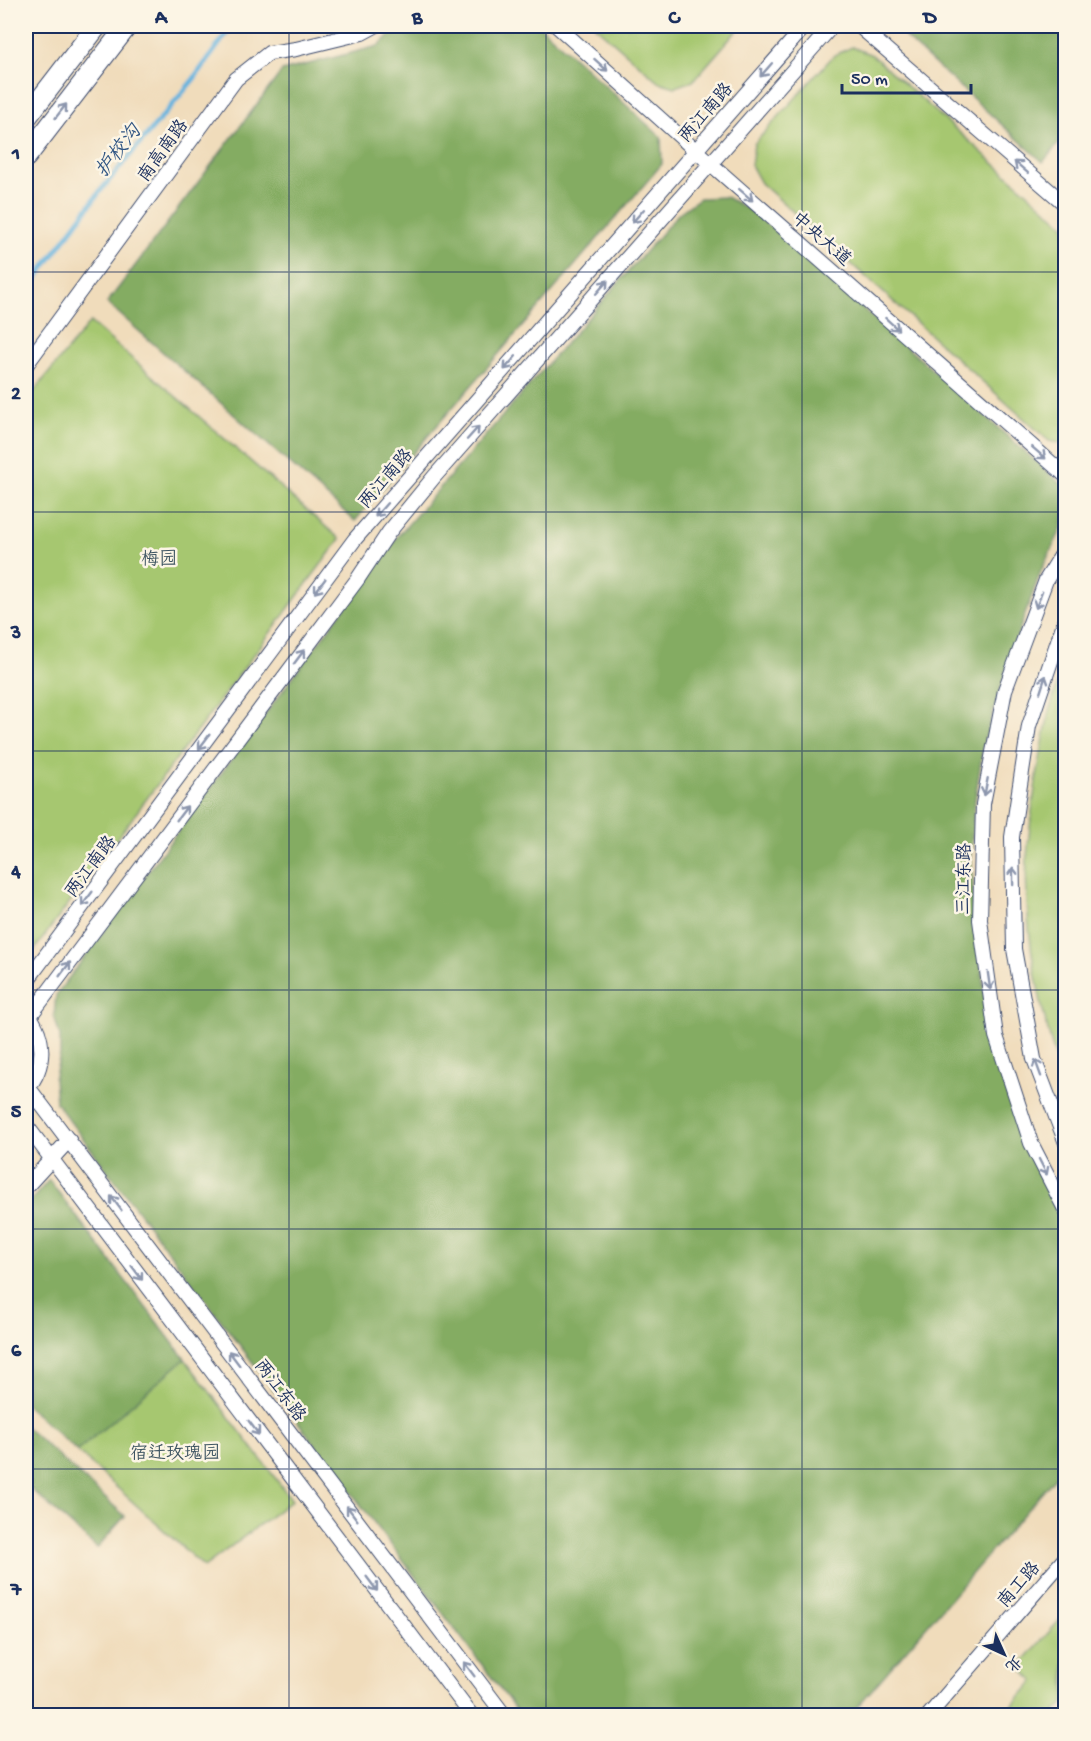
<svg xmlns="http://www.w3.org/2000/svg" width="1091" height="1741" font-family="'Gochi Hand','LXGW WenKai TC',sans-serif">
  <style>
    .green { fill: #a6c76f; stroke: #607b66; stroke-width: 1.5 }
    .forest { fill: #84ac62; stroke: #506e60; stroke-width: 1.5 }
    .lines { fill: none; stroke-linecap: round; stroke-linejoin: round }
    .stream { stroke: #64b2de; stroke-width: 5 }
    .street-casing { stroke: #3b496c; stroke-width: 16 }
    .secondary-casing { stroke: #3b496c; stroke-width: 22 }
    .street { stroke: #fff; stroke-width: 14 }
    .secondary { stroke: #fff; stroke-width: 20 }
    .oneway { stroke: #8d97ae }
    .grid { fill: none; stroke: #1b2f5e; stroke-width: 1.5; stroke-opacity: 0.55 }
    .labels { text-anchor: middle; stroke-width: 5; stroke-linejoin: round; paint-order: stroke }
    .street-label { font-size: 18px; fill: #1b2f5e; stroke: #fcf5e5 }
    .park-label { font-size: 18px; fill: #3e5562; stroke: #fcf5e5 }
    .water-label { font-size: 20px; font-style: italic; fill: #315684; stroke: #fcf5e5 }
    .neatline { fill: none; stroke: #1b2f5e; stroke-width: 2 }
    .grid-label { font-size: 20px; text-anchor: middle; font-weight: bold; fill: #1b2f5e }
  </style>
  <rect width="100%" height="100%" fill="#fcf5e5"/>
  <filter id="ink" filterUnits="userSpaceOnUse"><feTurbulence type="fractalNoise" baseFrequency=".0167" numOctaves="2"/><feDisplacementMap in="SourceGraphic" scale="12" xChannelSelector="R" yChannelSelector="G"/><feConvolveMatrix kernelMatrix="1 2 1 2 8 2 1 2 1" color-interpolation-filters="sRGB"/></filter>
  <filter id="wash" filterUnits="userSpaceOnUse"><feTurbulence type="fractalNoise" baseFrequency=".008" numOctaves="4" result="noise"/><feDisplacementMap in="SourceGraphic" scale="24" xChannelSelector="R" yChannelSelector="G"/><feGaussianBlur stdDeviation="1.35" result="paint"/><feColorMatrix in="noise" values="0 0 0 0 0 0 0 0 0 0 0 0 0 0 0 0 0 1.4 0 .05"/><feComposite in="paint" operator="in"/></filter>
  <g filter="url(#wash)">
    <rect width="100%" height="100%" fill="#f0dcbb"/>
    <!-- green -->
    <g class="green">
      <path d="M595,26h146l-48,55 -18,6 -16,-5z"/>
      <path d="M852,47l20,8 193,171v218l-16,-3 -288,-258 -10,-18 3,-21 80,-89z"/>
      <path d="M90,322l250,217 -314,422v-560z"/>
      <path d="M1065,660v426c-25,-71 -42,-154 -38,-229 2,-27 6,-55 10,-82 7,-39 14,-78 28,-115z"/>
      <path d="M185,1359l107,141 -88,67 -127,-116z"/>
      <path d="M1065,1614v88l-12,13h-49l30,-34 -15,-15z"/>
    </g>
    <!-- forest -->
    <g class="forest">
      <path d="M399,26h141l121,111 1,27 -307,357 -248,-218 175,-232 96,-25z"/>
      <path d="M896,26h169v110l-22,26 -136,-123z"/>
      <path d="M726,197l29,16 310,274v27l-3,14 -21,43 -26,71 -31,100 -9,58 -4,53 4,65 11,86 18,81 28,73 33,70v238l-215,249h-330l-464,-612 -2,-24 6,-24v-19l-6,-20 2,-21 342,-459 281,-323 21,-15z"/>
      <path d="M49,1180l136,179 -108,92 -51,-46v-199z"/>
      <path d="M26,1427l99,89 -28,32 -71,-63z"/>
    </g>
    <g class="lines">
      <!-- stream -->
      <path class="stream" d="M26,292l75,-102 92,-110 39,-54"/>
    </g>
  </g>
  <g filter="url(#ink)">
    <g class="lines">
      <!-- street casing -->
      <g class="street-casing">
        <g id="street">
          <path d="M557,26l138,124 371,326"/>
          <path d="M859,26l207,179"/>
          <path d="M26,365l210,-286 33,-26 27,-4 66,-16 13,-7"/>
          <path d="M1066,548l-20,32 -41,110 -22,114 -3,116 16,116 35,107 35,68"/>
          <path d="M1066,617l-37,109 -17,111 2,112 20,110 32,84"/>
          <path d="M26,982l329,-443 450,-513"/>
          <path d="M30,1016l327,-436 32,-48 45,-55 398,-451"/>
          <path d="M28,1087l477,629"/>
          <path d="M26,1090c21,-24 20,-54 0,-79"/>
          <path d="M26,1125l446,591"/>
          <path d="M26,1187l43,-47"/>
          <path d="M928,1716l138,-159"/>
        </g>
      </g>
      <!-- secondary casing -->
      <g class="secondary-casing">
        <g id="secondary">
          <path d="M26,118l71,-92"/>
          <path d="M26,157l101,-131"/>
        </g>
      </g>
      <!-- street -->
      <use href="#street" class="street"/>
      <!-- secondary -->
      <use href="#secondary" class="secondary"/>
    </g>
    <!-- one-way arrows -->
    <defs><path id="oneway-shaft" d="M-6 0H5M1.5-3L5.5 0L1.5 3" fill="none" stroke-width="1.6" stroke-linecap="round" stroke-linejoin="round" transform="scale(1.5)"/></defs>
    <g class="oneway">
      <use href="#oneway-shaft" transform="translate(601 65) rotate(42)"/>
      <use href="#oneway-shaft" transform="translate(766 70) rotate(131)"/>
      <use href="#oneway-shaft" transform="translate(61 111) rotate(-52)"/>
      <use href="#oneway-shaft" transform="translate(1021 167) rotate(-139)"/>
      <use href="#oneway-shaft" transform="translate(746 195) rotate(41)"/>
      <use href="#oneway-shaft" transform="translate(638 216) rotate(131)"/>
      <use href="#oneway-shaft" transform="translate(602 287) rotate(-49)"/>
      <use href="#oneway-shaft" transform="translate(892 324) rotate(42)"/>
      <use href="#oneway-shaft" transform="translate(510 363) rotate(131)"/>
      <use href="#oneway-shaft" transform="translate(473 433) rotate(-48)"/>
      <use href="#oneway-shaft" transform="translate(1039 453) rotate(41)"/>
      <use href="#oneway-shaft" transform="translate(381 510) rotate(131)"/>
      <use href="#oneway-shaft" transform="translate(320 586) rotate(127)"/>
      <use href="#oneway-shaft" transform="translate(1039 600) rotate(111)"/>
      <use href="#oneway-shaft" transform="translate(299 657) rotate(-53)"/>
      <use href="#oneway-shaft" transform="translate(1043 684) rotate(-72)"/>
      <use href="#oneway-shaft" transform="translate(204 742) rotate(127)"/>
      <use href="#oneway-shaft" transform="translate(986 787) rotate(101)"/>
      <use href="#oneway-shaft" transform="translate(182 813) rotate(-53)"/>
      <use href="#oneway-shaft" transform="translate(1013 876) rotate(-91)"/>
      <use href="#oneway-shaft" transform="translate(87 899) rotate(127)"/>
      <use href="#oneway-shaft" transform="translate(65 969) rotate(-53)"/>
      <use href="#oneway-shaft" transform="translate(989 981) rotate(82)"/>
      <use href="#oneway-shaft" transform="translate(1038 1068) rotate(-110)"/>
      <use href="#oneway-shaft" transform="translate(1043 1167) rotate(63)"/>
      <use href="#oneway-shaft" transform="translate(116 1203) rotate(-127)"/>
      <use href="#oneway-shaft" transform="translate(137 1273) rotate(53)"/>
      <use href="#oneway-shaft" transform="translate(234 1358) rotate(-127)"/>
      <use href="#oneway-shaft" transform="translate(254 1428) rotate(53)"/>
      <use href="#oneway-shaft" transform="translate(352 1513) rotate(-127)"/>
      <use href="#oneway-shaft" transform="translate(372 1584) rotate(53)"/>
      <use href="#oneway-shaft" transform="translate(469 1669) rotate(-127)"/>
    </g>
  </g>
  <!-- grid -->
  <path class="grid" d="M289,26v1690M546,26v1690M802,26v1690M26,272h1040M26,512h1040M26,751h1040M26,990h1040M26,1229h1040M26,1469h1040"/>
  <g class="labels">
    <!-- street labels -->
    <g class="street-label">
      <text transform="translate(705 112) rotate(-49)" y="6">两江南路</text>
      <text transform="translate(162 150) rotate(-54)" y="6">南高南路</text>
      <text transform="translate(822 238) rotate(41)" y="6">中央大道</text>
      <text transform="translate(385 478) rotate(-49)" y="6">两江南路</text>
      <text transform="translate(90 866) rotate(-53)" y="6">两江南路</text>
      <text transform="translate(963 879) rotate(-89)" y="6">三江东路</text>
      <text transform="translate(281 1390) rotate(53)" y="6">两江东路</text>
      <text transform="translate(1018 1584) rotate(-49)" y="6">南工路</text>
    </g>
    <!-- park labels -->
    <g class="park-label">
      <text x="159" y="564">梅园</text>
      <text x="175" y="1458">宿迁玫瑰园</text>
    </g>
    <!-- water labels -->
    <g class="water-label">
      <text transform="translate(117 150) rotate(-52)" y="7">护校沟</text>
    </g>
  </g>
  <!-- margin -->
  <rect width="1091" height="1741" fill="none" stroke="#fcf5e5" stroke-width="66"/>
  <!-- north arrow -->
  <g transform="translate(1004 1654) rotate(135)" stroke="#fcf5e5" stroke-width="4.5" paint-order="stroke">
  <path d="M0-4.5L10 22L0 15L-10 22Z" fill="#1b2f5e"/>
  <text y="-9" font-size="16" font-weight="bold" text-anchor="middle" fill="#1b2f5e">北</text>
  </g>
  <!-- scale -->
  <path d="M842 84v9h129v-9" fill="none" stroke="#1b2f5e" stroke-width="3"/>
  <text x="851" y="84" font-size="18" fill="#1b2f5e" stroke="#fcf5e5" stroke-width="4.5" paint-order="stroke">50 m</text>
  <rect x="33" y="33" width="1025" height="1675" class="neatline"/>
  <g class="grid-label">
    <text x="161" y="23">A</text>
    <text x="417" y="23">B</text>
    <text x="674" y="23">C</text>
    <text x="930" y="23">D</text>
    <text x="16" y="159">1</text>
    <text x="16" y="399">2</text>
    <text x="16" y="638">3</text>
    <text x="16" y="877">4</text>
    <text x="16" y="1117">5</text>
    <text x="16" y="1356">6</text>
    <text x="16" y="1595">7</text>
  </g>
</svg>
